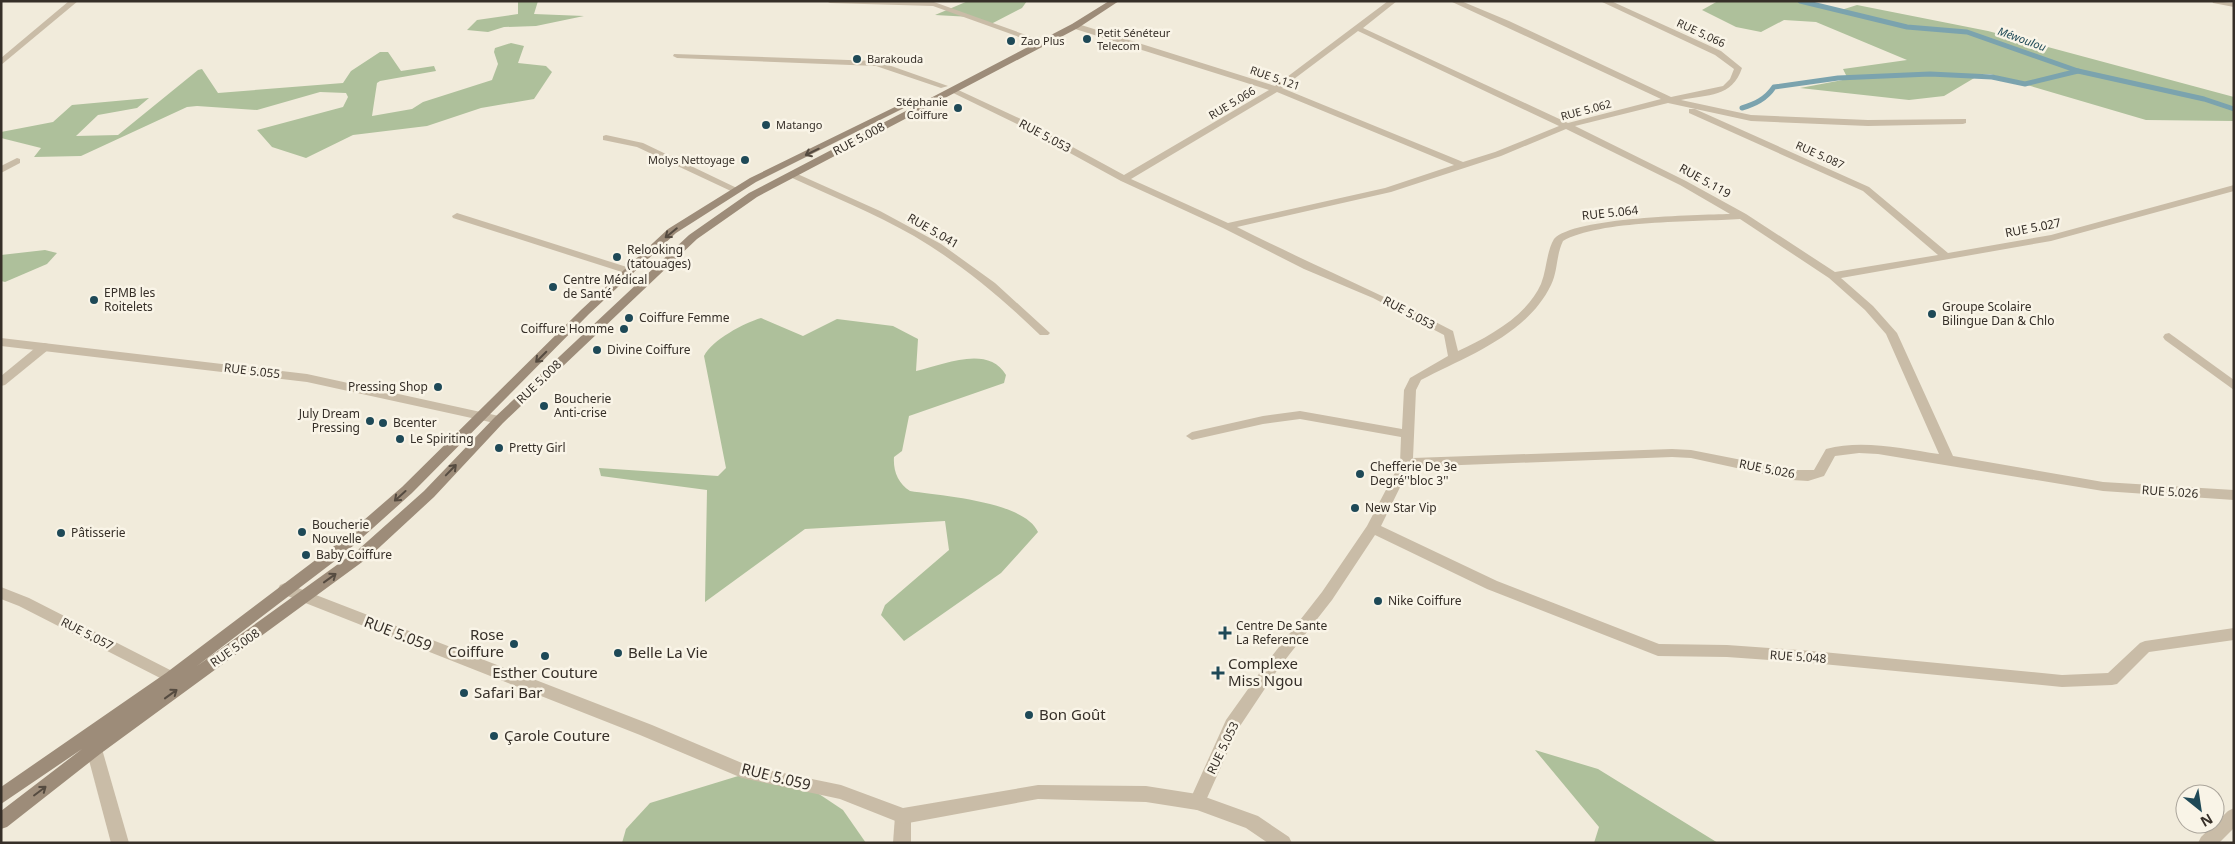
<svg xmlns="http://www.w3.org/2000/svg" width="2235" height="844" font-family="'Noto Sans',sans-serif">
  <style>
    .green { fill: #aec09b }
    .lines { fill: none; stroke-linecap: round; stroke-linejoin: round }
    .stream { stroke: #7ba3ae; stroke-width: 5 }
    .minor { fill: #c9bca7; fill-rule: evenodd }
    .tertiary { fill: #c9bca7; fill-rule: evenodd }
    .secondary { fill: #9d8c79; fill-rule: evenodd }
    .oneway { stroke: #554b40 }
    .poi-dot { fill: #1e4957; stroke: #f9f4e7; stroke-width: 2 }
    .labels { text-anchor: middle; stroke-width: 5; stroke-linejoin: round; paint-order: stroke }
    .far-poi-label { font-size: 11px; fill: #362f28; stroke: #f9f4e7; text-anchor: start }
    .far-street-label { font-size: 11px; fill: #362f28; stroke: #f9f4e7 }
    .far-water-label { font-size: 11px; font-style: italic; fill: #1e4957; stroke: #f9f4e7 }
    .street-label { font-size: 12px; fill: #362f28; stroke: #f9f4e7 }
    .poi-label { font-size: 12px; fill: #362f28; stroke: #f9f4e7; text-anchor: start }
    .near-street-label { font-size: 15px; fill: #362f28; stroke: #f9f4e7 }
    .near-poi-label { font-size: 15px; fill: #362f28; stroke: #f9f4e7; text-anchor: start }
  </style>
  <rect width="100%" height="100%" fill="#f1ebdb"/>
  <!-- green -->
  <g class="green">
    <path d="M518,1h20l-4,13 50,2 -48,10 -32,1 -16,5 -21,-2 10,-10 41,-6z"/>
    <path d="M968,1h59l-5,7 -31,16 -20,-7 -36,-2z"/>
    <path d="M1718,1h90l30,10 19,-6 131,26 246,66v24l-88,-1 -156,-46h-9l-37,22 -35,4 -109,-12 48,-9 -5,-10 64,-9 -91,-38 -32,-2 -23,12 -25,-5 -34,-17z"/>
    <path d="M511,43l13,3 -6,17 28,3 6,6 -18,27 -53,9 -54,18 -74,9 -47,23 -34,-11 -15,-17 86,-23 5,-10 -2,-4 -26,-1 -63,18 -60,-4 -10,1 -106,49 -47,1 7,-9 -40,-10v-6l52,-10 19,-17 77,-7 -12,10 -39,7 -22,21 42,-1 80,-65 4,-1 16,24 125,-10 8,-12 29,-19h8l13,19 33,-5 2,5 -56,10 -3,2 -5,33 40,-7 11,-7 69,-22 6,-16 -4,-12 1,-4z"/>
    <path d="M45,250l12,3 -10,11 -42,18 -4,-1v-26z"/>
    <path d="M761,318l42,18 34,-17 56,7 25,13 -2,32c27,-6 72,-27 90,4l-2,8 -95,33 -7,35 -8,6c-1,14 4,26 16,34 31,5 114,10 128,41l-37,41 -97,68 -23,-26 4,-10 64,-55 -4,-29 -140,8 -100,73 2,-112 -106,-14 -2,-8 119,8 8,-8 -22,-112c8,-16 40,-33 57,-38z"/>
    <path d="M1535,750l63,19 120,74h-124l5,-16z"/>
    <path d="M748,773l59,13 36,24 23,33h-244l4,-14 24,-26z"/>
  </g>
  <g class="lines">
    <!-- stream -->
    <g class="stream">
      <path d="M1800,1l107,26 60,5 111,39 126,28 30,10"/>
      <path d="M1742,108c13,-4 24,-9 32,-21l64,-9 92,-4 62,3 33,7 53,-13"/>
    </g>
    <!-- minor -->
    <g class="minor">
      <path d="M69,1h9l-77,64v-7z"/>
      <path d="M826,1l108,1 106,38 -7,2 -100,-36 -103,-3z"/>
      <path d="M1388,1h9l-34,27 205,95 93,-24 -211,-98h11l48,20 162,76 52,-11 7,-7 4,-10 -19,-14 -115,-54h11l110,50 21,17c-10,30 -34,26 -61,32l70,15 117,5 98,-1v4l-3,1 -95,2 -117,-5 -83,-18 -93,23 111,55 60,33 89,58 103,-17 -75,-64 -174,-78v-4h6l174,78 79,66 103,-18 183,-50v6l-183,50 -210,37 32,28 24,27 56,123 150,26 131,8v10l-131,-9 -225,-37 -19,-1 -24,3 -11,20 -16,5 -16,-1 -101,-22 -19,-1 -262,10 -29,59 116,55 162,63 68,1 85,6 250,24 46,-2 32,-30 5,-2 89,-13v12l-85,12 -32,32 -5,1 -50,2 -250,-24 -85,-6 -69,-1 -171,-67 -112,-54 -43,65 -54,69 -40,60 -35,78 -6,3 -6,-3 -2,-5 37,-82 42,-59 54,-69 45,-66 33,-63 1,-26 -101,-18 -37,5 -71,16 -6,-4 6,-4 71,-16 37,-5 102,18 2,-39 6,-12 38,-22 -4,-21 -71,-37 -69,-29 -81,-41 -102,-47 -104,-57 -70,-34 7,-2 69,32 101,55 145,-85 -197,-62v-4h6l197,62zM1358,31l201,95 -64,26 -32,10 -181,-74zM1277,92l177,73 -69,23 -157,35 -97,-44zM1566,129l114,56 50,29c-33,1 -156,3 -176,25 -8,14 -7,30 -13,45 -14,32 -53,53 -83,67l-5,-20c-71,-37 -145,-68 -216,-104l154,-35 110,-36zM1740,219l89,59 36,32 21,24 53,120c-36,-5 -76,-15 -113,-5l-12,21h-22l-101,-20 -19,-1 -259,9 3,-68 5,-10c46,-24 106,-45 130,-95 7,-14 5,-30 12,-44 36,-21 133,-19 177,-22z"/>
      <path d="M2212,1l22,2v4l-21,-4z"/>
      <path d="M674,54l203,7 71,25 -7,2 -65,-22 -199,-8 -4,-2z"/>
      <path d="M606,135l37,8 98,47 -2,2h-6l-96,-45 -34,-7v-4z"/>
      <path d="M17,158l3,1v4l-19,10v-7z"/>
      <path d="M793,172l87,39 61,33 54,39 55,50 -2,2h-8c-38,-37 -80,-72 -126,-99 -40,-23 -83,-40 -124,-59l-2,-2z"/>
      <path d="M457,213l176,56 1,2 -1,2h-8l-172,-55 -1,-2z"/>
      <path d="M2169,333l65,47v10l-69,-50 -2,-3 2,-3z"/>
      <path d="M44,343l4,1 2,3 -2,3 -43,35 -4,1v-10l39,-32z"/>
      <path d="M1,587l28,11 147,75 3,4 -3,4 -5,2 -5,-2 -147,-75 -18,-7z"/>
      <path d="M94,742l6,2 2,5 27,94h-18l-25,-94 2,-5z"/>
      <path d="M903,808l6,3 2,5v27h-18l2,-27 2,-5z"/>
      <path d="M2234,808v20l-15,15h-21l3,-6 27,-26z"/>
    </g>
    <!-- tertiary -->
    <g class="tertiary">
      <path d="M1,338l306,36 192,42 6,4 -6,4 -192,-42 -306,-36z"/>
      <path d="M285,583l367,142 97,41 92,19 62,23 135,-23 108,1 51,8 61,22 31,21 3,6h-24l-22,-15 -49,-18 -51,-8 -108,-3 -135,25 -63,-25 -98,-21 -102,-43 -360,-142 -2,-4 2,-4z"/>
    </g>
    <!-- secondary -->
    <path class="secondary" d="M1109,1h10l-41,27 -321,169 -60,42 -194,184 -69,74 -65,60 -269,197 -93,73 -6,2v-18l81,-62 -81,55v-17l165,-114 168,-127 68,-59 179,-177 87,-81 82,-51 149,-73 7,2 -150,75 -80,51 -87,81 -177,179 -68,61 -147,112 162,-117 65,-58 71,-74 194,-182 60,-42 323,-169z"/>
  </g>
  <!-- one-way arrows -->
  <defs><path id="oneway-shaft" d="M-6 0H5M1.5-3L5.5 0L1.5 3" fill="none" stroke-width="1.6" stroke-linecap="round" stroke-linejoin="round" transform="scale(1.25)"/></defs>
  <g class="oneway">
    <use href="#oneway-shaft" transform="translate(812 152) rotate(154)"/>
    <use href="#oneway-shaft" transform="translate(671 233) rotate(141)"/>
    <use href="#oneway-shaft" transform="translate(541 357) rotate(135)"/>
    <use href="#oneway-shaft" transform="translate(451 470) rotate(-46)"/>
    <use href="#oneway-shaft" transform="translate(400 496) rotate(138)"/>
    <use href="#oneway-shaft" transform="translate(330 578) rotate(-36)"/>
    <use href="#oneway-shaft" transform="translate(171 694) rotate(-36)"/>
    <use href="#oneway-shaft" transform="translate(40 791) rotate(-37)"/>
  </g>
  <!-- markers -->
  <g class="poi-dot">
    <circle cx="1087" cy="39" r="5"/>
    <circle cx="1011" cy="41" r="5"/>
    <circle cx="857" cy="59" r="5"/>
    <circle cx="958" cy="108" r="5"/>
    <circle cx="766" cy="125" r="5"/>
    <circle cx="745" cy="160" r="5"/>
    <circle cx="617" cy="257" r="5"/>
    <circle cx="553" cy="287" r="5"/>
    <circle cx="94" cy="300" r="5"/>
    <circle cx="1932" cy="314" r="5"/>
    <circle cx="629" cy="318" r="5"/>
    <circle cx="624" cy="329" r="5"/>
    <circle cx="597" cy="350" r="5"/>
    <circle cx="438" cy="387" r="5"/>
    <circle cx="544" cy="406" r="5"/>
    <circle cx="370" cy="421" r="5"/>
    <circle cx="383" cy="423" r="5"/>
    <circle cx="400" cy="439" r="5"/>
    <circle cx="499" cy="448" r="5"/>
    <circle cx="1360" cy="474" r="5"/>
    <circle cx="1355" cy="508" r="5"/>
    <circle cx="302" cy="532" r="5"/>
    <circle cx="61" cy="533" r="5"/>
    <circle cx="306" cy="555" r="5"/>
    <circle cx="1378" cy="601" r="5"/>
    <path d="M1222.5 625.5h5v5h5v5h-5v5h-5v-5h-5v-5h5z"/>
    <circle cx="514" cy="644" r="5"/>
    <circle cx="618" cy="653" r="5"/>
    <circle cx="545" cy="656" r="5"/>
    <path d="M1215.5 665.5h5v5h5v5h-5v5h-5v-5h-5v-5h5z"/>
    <circle cx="464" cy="693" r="5"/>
    <circle cx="1029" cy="715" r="5"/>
    <circle cx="494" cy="736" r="5"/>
  </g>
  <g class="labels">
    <!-- far-poi labels -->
    <g class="far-poi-label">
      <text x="1097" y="37">Petit Sénéteur<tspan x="1097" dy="13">Telecom</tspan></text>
      <text x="1021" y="45">Zao Plus</text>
      <text x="867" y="63">Barakouda</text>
      <text x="948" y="106" text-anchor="end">Stéphanie<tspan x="948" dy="13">Coiffure</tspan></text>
      <text x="776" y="129">Matango</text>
      <text x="735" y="164" text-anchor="end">Molys Nettoyage</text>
    </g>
    <!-- far-street labels -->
    <g class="far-street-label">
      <text transform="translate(1701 33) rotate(25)" y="4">RUE 5.066</text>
      <text transform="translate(1275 78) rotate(19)" y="4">RUE 5.121</text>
      <text transform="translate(1232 103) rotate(-31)" y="4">RUE 5.066</text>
      <text transform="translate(1586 110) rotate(-15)" y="4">RUE 5.062</text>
      <text transform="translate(1820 155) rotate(24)" y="4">RUE 5.087</text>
    </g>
    <!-- far-water labels -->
    <g class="far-water-label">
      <text transform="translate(2022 39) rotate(20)" y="4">Méwoulou</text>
    </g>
    <!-- street labels -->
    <g class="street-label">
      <text transform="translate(1045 136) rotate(28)" y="4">RUE 5.053</text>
      <text transform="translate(859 139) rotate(-28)" y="4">RUE 5.008</text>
      <text transform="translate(1705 181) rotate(29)" y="4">RUE 5.119</text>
      <text transform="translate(1610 213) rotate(-6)" y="4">RUE 5.064</text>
      <text transform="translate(2033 228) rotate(-11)" y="4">RUE 5.027</text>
      <text transform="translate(933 231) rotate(30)" y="4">RUE 5.041</text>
      <text transform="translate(1409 313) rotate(28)" y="4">RUE 5.053</text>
      <text transform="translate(252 371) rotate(7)" y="4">RUE 5.055</text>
      <text transform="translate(539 382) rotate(-44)" y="4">RUE 5.008</text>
      <text transform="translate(1767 469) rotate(11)" y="4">RUE 5.026</text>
      <text transform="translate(2170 492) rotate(4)" y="4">RUE 5.026</text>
      <text transform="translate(87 634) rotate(27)" y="4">RUE 5.057</text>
      <text transform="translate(235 648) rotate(-35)" y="4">RUE 5.008</text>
      <text transform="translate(1798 657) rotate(4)" y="4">RUE 5.048</text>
      <text transform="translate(1223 748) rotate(-64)" y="4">RUE 5.053</text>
    </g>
    <!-- poi labels -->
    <g class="poi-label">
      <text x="627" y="254">Relooking<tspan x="627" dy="14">(tatouages)</tspan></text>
      <text x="563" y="284">Centre Médical<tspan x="563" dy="14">de Santé</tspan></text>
      <text x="104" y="297">EPMB les<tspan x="104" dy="14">Roitelets</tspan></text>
      <text x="1942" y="311">Groupe Scolaire<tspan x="1942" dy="14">Bilingue Dan &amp; Chlo</tspan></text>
      <text x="639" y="322">Coiffure Femme</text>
      <text x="614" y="333" text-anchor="end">Coiffure Homme</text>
      <text x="607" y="354">Divine Coiffure</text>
      <text x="428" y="391" text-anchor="end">Pressing Shop</text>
      <text x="554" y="403">Boucherie<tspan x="554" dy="14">Anti-crise</tspan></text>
      <text x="360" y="418" text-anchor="end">July Dream<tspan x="360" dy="14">Pressing</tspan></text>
      <text x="393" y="427">Bcenter</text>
      <text x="410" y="443">Le Spiriting</text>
      <text x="509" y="452">Pretty Girl</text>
      <text x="1370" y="471">Chefferie De 3e<tspan x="1370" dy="14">Degré''bloc 3''</tspan></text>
      <text x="1365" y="512">New Star Vip</text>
      <text x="312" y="529">Boucherie<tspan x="312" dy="14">Nouvelle</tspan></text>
      <text x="71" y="537">Pâtisserie</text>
      <text x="316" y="559">Baby Coiffure</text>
      <text x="1388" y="605">Nike Coiffure</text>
      <text x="1236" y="630">Centre De Sante<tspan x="1236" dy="14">La Reference</tspan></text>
    </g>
    <!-- near-street labels -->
    <g class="near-street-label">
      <text transform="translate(398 634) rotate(21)" y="5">RUE 5.059</text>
      <text transform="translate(776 777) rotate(14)" y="5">RUE 5.059</text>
    </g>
    <!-- near-poi labels -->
    <g class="near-poi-label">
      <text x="504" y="640" text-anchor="end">Rose<tspan x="504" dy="17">Coiffure</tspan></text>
      <text x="628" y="658">Belle La Vie</text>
      <text x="1228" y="669">Complexe<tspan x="1228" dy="17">Miss Ngou</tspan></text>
      <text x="545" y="678" text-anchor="middle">Esther Couture</text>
      <text x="474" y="698">Safari Bar</text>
      <text x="1039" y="720">Bon Goût</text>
      <text x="504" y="741">Çarole Couture</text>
    </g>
  </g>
  <!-- border -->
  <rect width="2235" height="844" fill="none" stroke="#362f28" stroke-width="5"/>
  <!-- north arrow -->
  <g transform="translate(2200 809) rotate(150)"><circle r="24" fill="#f9f4e7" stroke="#aba59b"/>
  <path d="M0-4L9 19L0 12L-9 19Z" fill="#1e4957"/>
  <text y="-8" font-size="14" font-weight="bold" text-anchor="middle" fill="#362f28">N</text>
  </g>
</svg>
